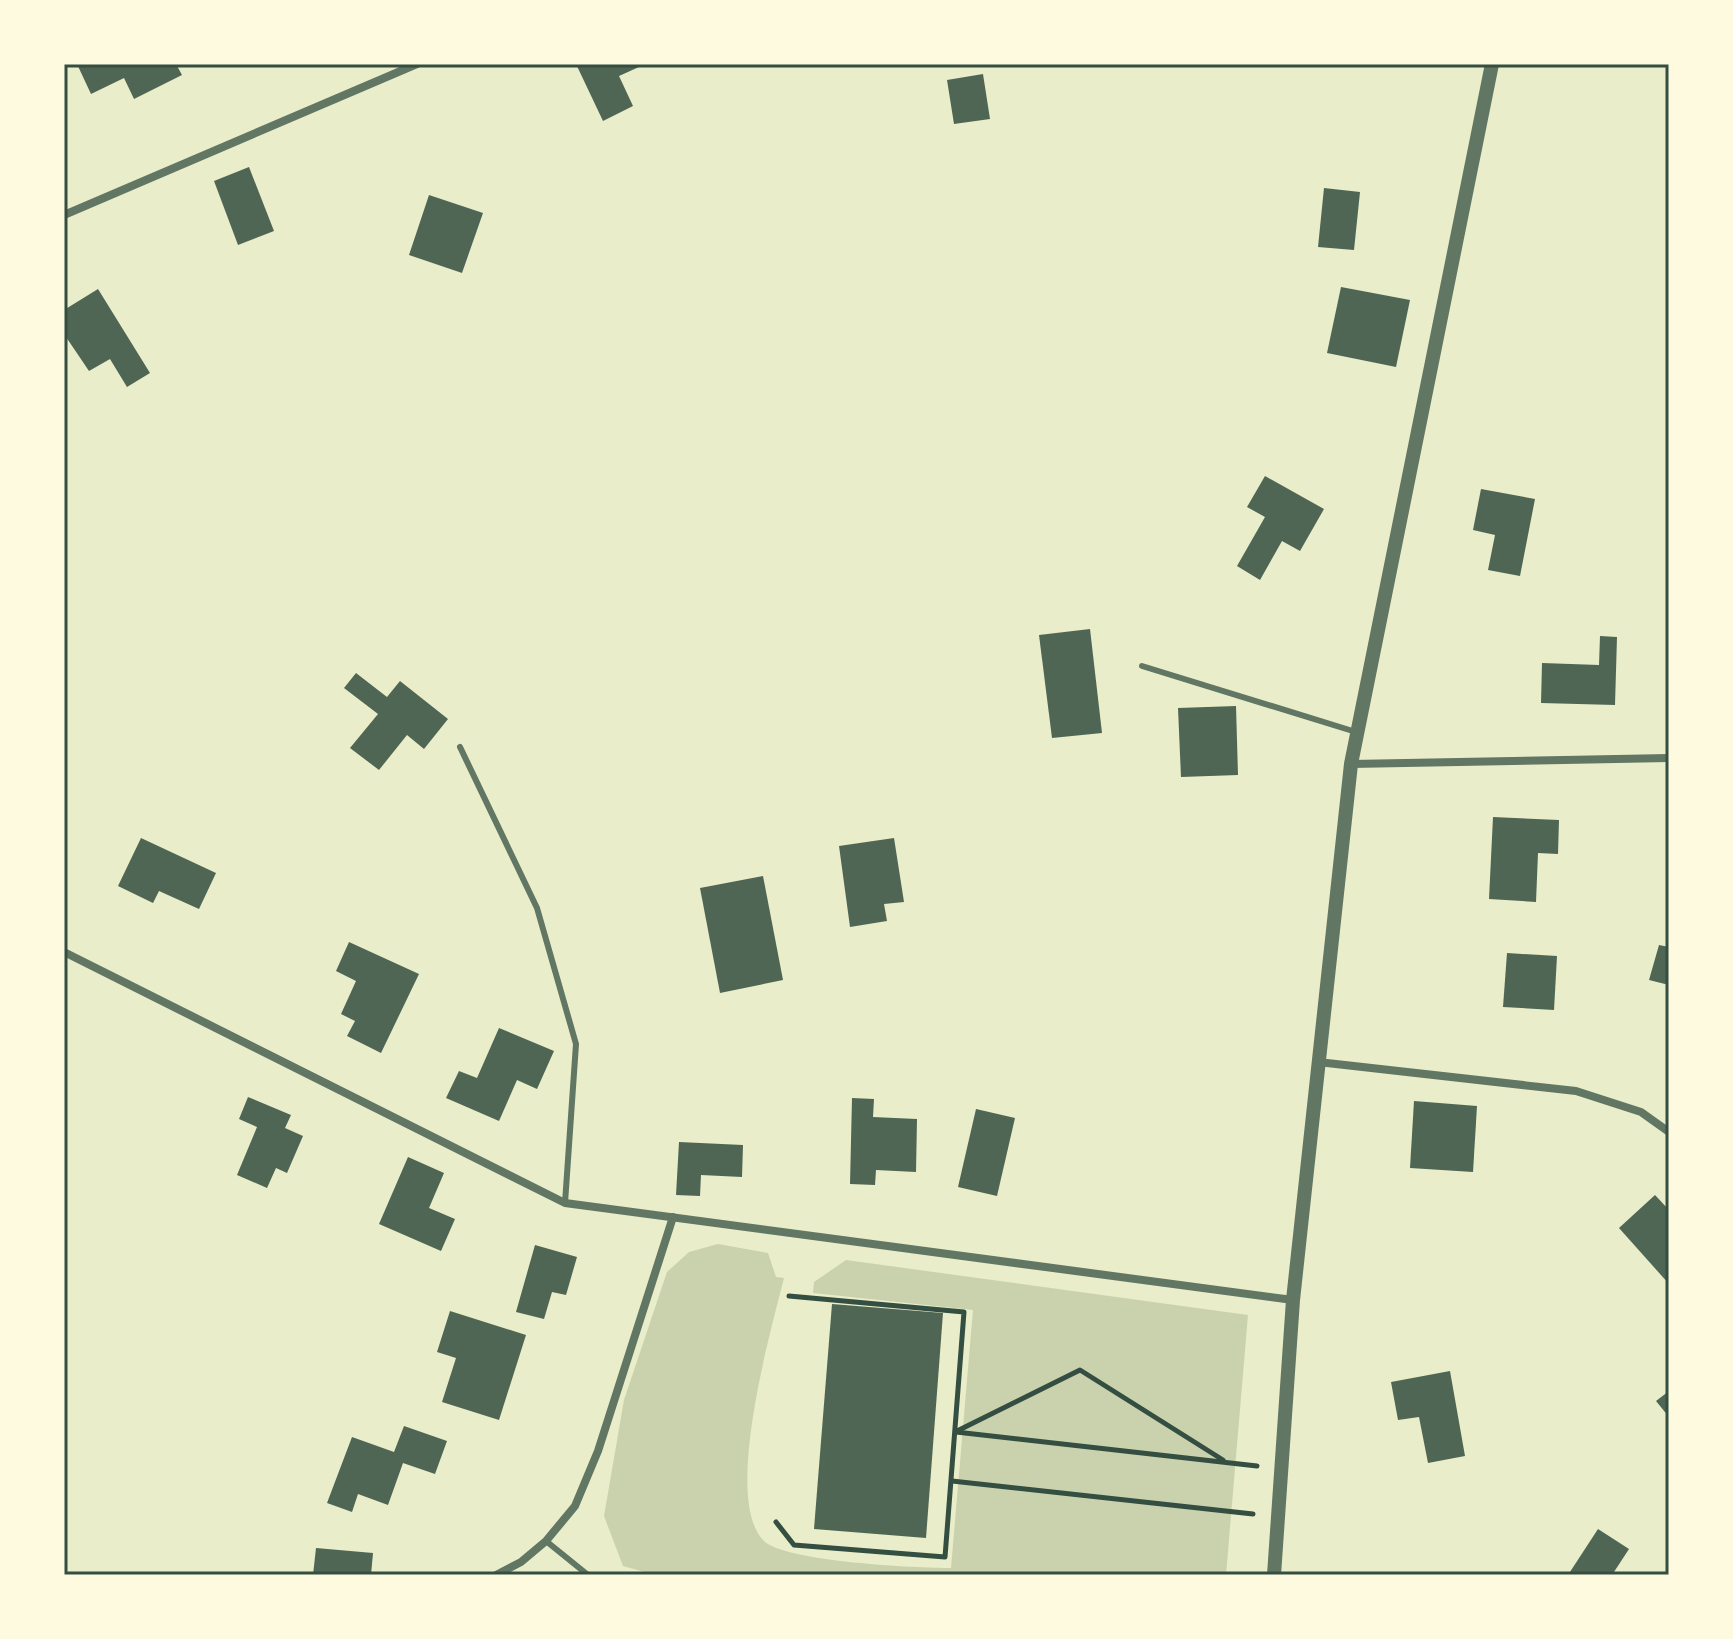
<svg xmlns="http://www.w3.org/2000/svg" width="1733" height="1639" font-family="Lora,serif">
  <style>
    .green { fill: #cad2ad }
    .building { fill: #4f6655 }
    .lines { fill: none; stroke-linecap: round; stroke-linejoin: round }
    .path { stroke: #344e41; stroke-width: 5 }
    .service { stroke: #617663; stroke-width: 6 }
    .minor { stroke: #617663; stroke-width: 8 }
    .tertiary { stroke: #617663; stroke-width: 14 }
    .neatline { fill: none; stroke: #344e41; stroke-width: 3 }
  </style>
  <rect width="100%" height="100%" fill="#e9edc9"/>
  <!-- green -->
  <path class="green" d="M718,1244l50,9 8,24 8,1c-13,53 -62,222 -20,263 22,21 153,27 187,27l22,-258 -160,-17 1,-11 32,-22 402,55 -22,260h-571l-32,-9 -19,-50 20,-116 43,-128 22,-20z"/>
  <!-- building -->
  <g class="building">
    <path d="M77,64h99l6,11 -48,24 -10,-21 -33,16z"/>
    <path d="M576,64h62l1,3 -20,9 14,30 -30,15z"/>
    <path d="M983,74l7,45 -36,5 -7,-44z"/>
    <path d="M249,167l25,64 -36,14 -24,-64z"/>
    <path d="M1324,188l36,4 -6,58 -36,-3z"/>
    <path d="M429,195l54,18 -21,60 -53,-18z"/>
    <path d="M1341,287l69,13 -14,67 -69,-14z"/>
    <path d="M98,289l52,84 -23,14 -17,-28 -21,12 -25,-37v-24z"/>
    <path d="M1265,476l59,33 -24,42 -18,-10 -22,39 -23,-14 28,-49 -18,-10z"/>
    <path d="M1481,489l54,10 -15,77 -32,-6 7,-35 -22,-5z"/>
    <path d="M1090,629l12,104 -50,5 -13,-103z"/>
    <path d="M1600,636l17,1 -2,68 -74,-2 1,-40 57,2z"/>
    <path d="M356,673l31,24 13,-16 48,38 -24,30 -17,-14 -28,35 -29,-22 28,-34 -34,-26z"/>
    <path d="M1236,706l2,69 -57,2 -3,-69z"/>
    <path d="M1493,817l66,3 -1,34 -20,-1 -2,49 -47,-3z"/>
    <path d="M141,838l75,35 -17,36 -40,-18 -6,12 -35,-17z"/>
    <path d="M894,838l10,64 -20,2 3,17 -37,6 -11,-81z"/>
    <path d="M763,876l20,104 -63,13 -20,-105z"/>
    <path d="M349,942l70,32 -38,79 -34,-17 8,-15 -14,-7 15,-33 -20,-10z"/>
    <path d="M1659,945l10,2v38l-20,-5z"/>
    <path d="M1507,953l50,3 -3,54 -51,-3z"/>
    <path d="M499,1028l55,23 -17,38 -20,-9 -18,41 -53,-23 13,-27 18,7z"/>
    <path d="M248,1097l43,18 -6,13 18,8 -16,37 -11,-5 -9,20 -30,-13 20,-48 -18,-8z"/>
    <path d="M852,1098l22,1 -1,18 44,2 -1,53 -40,-2 -1,15 -25,-1z"/>
    <path d="M1414,1101l63,5 -4,66 -63,-4z"/>
    <path d="M976,1109l39,9 -18,78 -39,-9z"/>
    <path d="M679,1142l64,3 -1,32 -41,-2 -1,21 -24,-1z"/>
    <path d="M408,1157l36,16 -15,35 26,11 -14,32 -62,-27z"/>
    <path d="M1655,1195l14,15v74l-50,-56z"/>
    <path d="M535,1245l42,12 -11,38 -14,-3 -8,27 -28,-7z"/>
    <path d="M832,1304l111,9 -17,225 -112,-9z"/>
    <path d="M450,1311l76,24 -27,85 -57,-18 14,-44 -19,-6z"/>
    <path d="M1450,1371l15,85 -37,7 -9,-46 -21,3 -7,-38z"/>
    <path d="M1669,1391v26l-13,-16z"/>
    <path d="M404,1426l43,15 -12,33 -32,-11 -15,42 -30,-11 -6,18 -25,-9 25,-66 42,15z"/>
    <path d="M1598,1529l31,20 -17,26h-44z"/>
    <path d="M316,1548l57,5 -2,22h-58z"/>
  </g>
  <g class="lines">
    <!-- path -->
    <g class="path">
      <path d="M957,1431l123,-61 143,90"/>
      <path d="M956,1432l301,34"/>
      <path d="M952,1481l301,33"/>
      <path d="M776,1522l18,23 151,12 19,-245 -175,-16"/>
    </g>
    <!-- service -->
    <g class="service">
      <path d="M1142,666l214,66"/>
      <path d="M460,747l77,161 39,136 -11,159"/>
      <path d="M546,1541l42,34"/>
    </g>
    <!-- minor -->
    <g class="minor">
      <path d="M64,215l353,-151"/>
      <path d="M1351,764l318,-6"/>
      <path d="M64,952l501,251 728,97"/>
      <path d="M1318,1062l258,29 65,21 28,20"/>
      <path d="M496,1575l25,-13 25,-21 29,-35 23,-55 75,-234"/>
    </g>
    <!-- tertiary -->
    <path class="tertiary" d="M1274,1575l19,-275 58,-536 141,-700"/>
  </g>
  <!-- border -->
  <rect width="1733" height="1639" fill="none" stroke="#fefae0" stroke-width="132"/>
  <rect x="66" y="66" width="1601" height="1507" class="neatline"/>
</svg>
